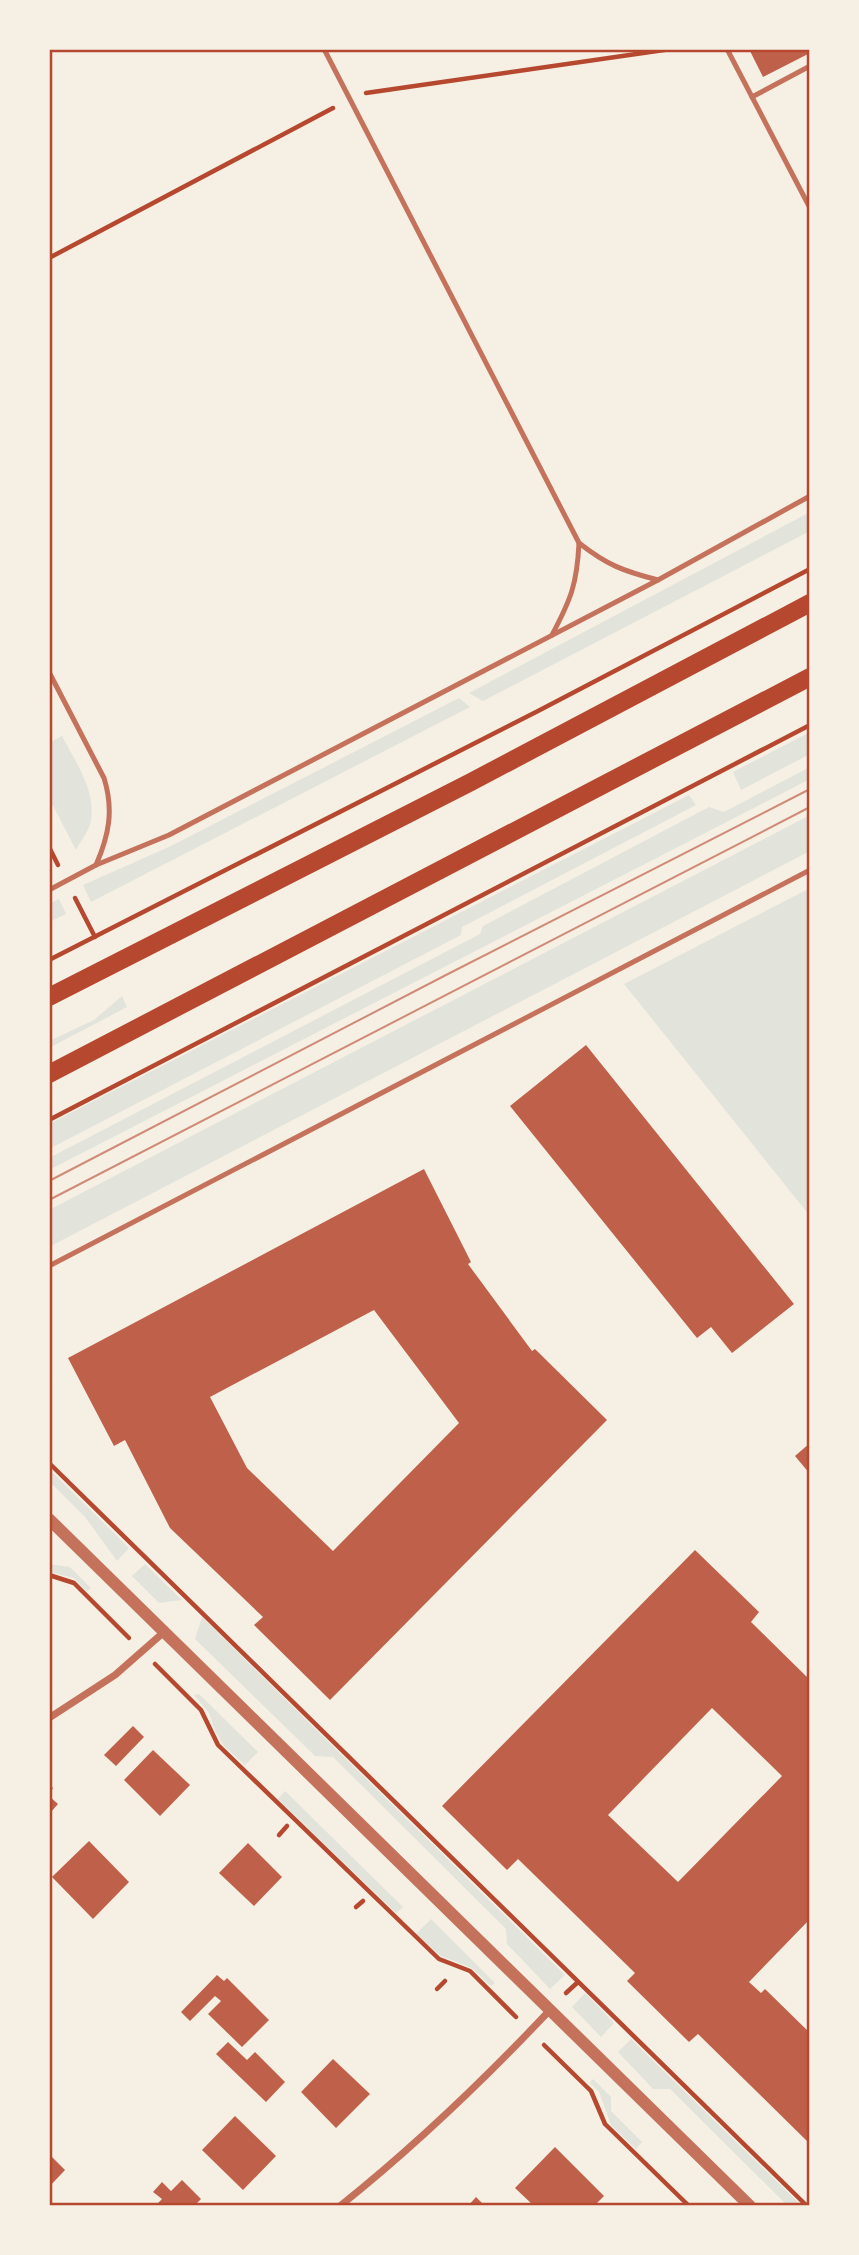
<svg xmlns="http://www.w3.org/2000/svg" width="859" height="2255" font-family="'Asap Condensed',sans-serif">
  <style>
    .green { fill: #e2e4dc }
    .building { fill: #bf614a; fill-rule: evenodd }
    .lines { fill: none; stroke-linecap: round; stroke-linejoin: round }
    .path { stroke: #b5482f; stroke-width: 4.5 }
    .service { stroke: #c5725c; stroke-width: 5 }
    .minor { stroke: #c5725c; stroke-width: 7 }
    .tertiary { stroke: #c5725c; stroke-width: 12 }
    .primary { stroke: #b5482f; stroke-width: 18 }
    .tram { stroke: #cf8b77; stroke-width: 2 }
    .neatline { fill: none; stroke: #b5482f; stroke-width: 2.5 }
  </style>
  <rect width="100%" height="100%" fill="#f6efe4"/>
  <!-- green -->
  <g class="green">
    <path d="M810,512v19l-327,170 -14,-8z"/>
    <path d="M459,698l11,9 -379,195 -8,-17 88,-39z"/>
    <path d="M810,732v22l-69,36 -8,-18z"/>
    <path d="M62,736c14,27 36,57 28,89 -3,8 -10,17 -14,25l-27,-52v-55z"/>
    <path d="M810,767v12l-761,391v-12l431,-224 3,-8 226,-119 15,5z"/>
    <path d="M689,795l7,10 -234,122 -1,8 -412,214v-25z"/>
    <path d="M810,815v36l-761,396v-37z"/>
    <path d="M810,888v328l-186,-232z"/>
    <path d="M59,899l7,15 -17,8v-18z"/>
    <path d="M122,996l5,11 -78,41v-7l45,-21z"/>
    <path d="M49,1469l80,79 -12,13 -32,-44 -36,-36z"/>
    <path d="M49,1564l21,3 21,21 -4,3 -13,-13 -25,-6z"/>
    <path d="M145,1564l37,36 -23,3 -27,-27z"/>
    <path d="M202,1617l363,358 -15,14 -43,-45 -1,-15 -173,-172 -18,-1 -120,-117z"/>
    <path d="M199,1694l59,58 -13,13 -21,-19 -9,-15 -6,-18 -15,-18z"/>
    <path d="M285,1791l118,116 -7,6 -118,-114z"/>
    <path d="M431,1919l64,64 -4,3 -19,-18 -31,-12 -25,-22z"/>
    <path d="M585,1993l29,30 -13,14 -29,-30z"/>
    <path d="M631,2039l171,167h-14l-118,-117h-17l-35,-37z"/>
    <path d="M593,2079l18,18v14l31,31 -6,7 -25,-24 -12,-33 -9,-9z"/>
  </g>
  <!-- building -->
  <g class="building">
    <path d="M749,49h61v4l-47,24z"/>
    <path d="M586,1045l208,259 -62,49 -21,-26 -14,11 -187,-232z"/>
    <path d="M424,1169l47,93 -3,2 64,87 3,-2 72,71 -277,280 -76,-75 9,-8 -93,-89 -45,-88 -11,6 -46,-88zM374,1310l85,113 -126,128 -86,-83 -37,-71z"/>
    <path d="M810,1443v31l-15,-18z"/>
    <path d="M695,1550l64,62 -8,10 59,58v239l-61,63 12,11 4,-4 45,44v111l-112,-110 -9,8 -62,-61 8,-8 -117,-114 -11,11 -65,-64zM712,1708l70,68 -104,106 -70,-67z"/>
    <path d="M133,1726l11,11 -28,29 -12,-11z"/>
    <path d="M153,1750l37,35 -30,31 -36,-36z"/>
    <path d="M49,1784l4,4 -4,8 9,8 -9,10z"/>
    <path d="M89,1841l40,41 -36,37 -41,-42z"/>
    <path d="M248,1843l34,34 -28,29 -35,-33z"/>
    <path d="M217,1975l7,6 3,-3 42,42 -27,27 -34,-33 13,-13 -6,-5 -25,25 -9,-9z"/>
    <path d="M228,2042l19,18 8,-8 30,30 -19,20 -50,-48z"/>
    <path d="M333,2059l37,35 -34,34 -35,-36z"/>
    <path d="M235,2116l41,40 -33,34 -41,-40z"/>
    <path d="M555,2147l49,49 -10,10h-60l-19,-18z"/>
    <path d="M49,2154l16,16 -16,17z"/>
    <path d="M182,2180l19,19 -7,7h-39l7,-7 -9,-7 9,-10 9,9z"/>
    <path d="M476,2197l9,9h-17z"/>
  </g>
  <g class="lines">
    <!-- path -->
    <g class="path">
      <path d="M366,93l305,-44"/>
      <path d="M49,258l284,-150"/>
      <path d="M49,847l9,18"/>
      <path d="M75,898l20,39"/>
      <path d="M49,960l489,-249 272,-142"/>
      <path d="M49,1120l761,-395"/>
      <path d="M49,1463l758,743"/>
      <path d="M49,1575l25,8 55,55"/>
      <path d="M155,1664l46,46 17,35 221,214 31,12 46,46"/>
      <path d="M279,1835l8,-9"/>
      <path d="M356,1907l7,-6"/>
      <path d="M437,1989l8,-8"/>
      <path d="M566,1993l12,-11"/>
      <path d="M544,2045l47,46 14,33 84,82"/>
    </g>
    <!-- service -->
    <g class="service">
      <path d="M324,49l255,494c28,22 44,28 79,37"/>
      <path d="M727,49l83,159"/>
      <path d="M752,97l58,-31"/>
      <path d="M552,635c19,-36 25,-51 27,-92"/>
      <path d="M49,672l55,106c10,32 5,57 -8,87"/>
      <path d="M49,890l47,-25 73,-30 489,-255 152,-84"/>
      <path d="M49,1266l761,-396"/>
    </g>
    <!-- minor -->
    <g class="minor">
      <path d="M49,1718l66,-43 49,-43"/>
      <path d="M340,2206c75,-60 144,-126 210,-196"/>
    </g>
    <!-- tertiary -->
    <path class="tertiary" d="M49,1519l701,687"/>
    <!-- primary -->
    <g class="primary">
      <path d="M49,997l422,-215 339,-179"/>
      <path d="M49,1074l761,-397"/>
    </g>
    <!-- tram -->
    <g class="tram">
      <path d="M49,1181l397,-206 364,-186"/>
      <path d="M49,1200l761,-393"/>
    </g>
  </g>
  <!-- border -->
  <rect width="859" height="2255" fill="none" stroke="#f6efe4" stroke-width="102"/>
  <rect x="51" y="51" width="757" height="2153" class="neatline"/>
</svg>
